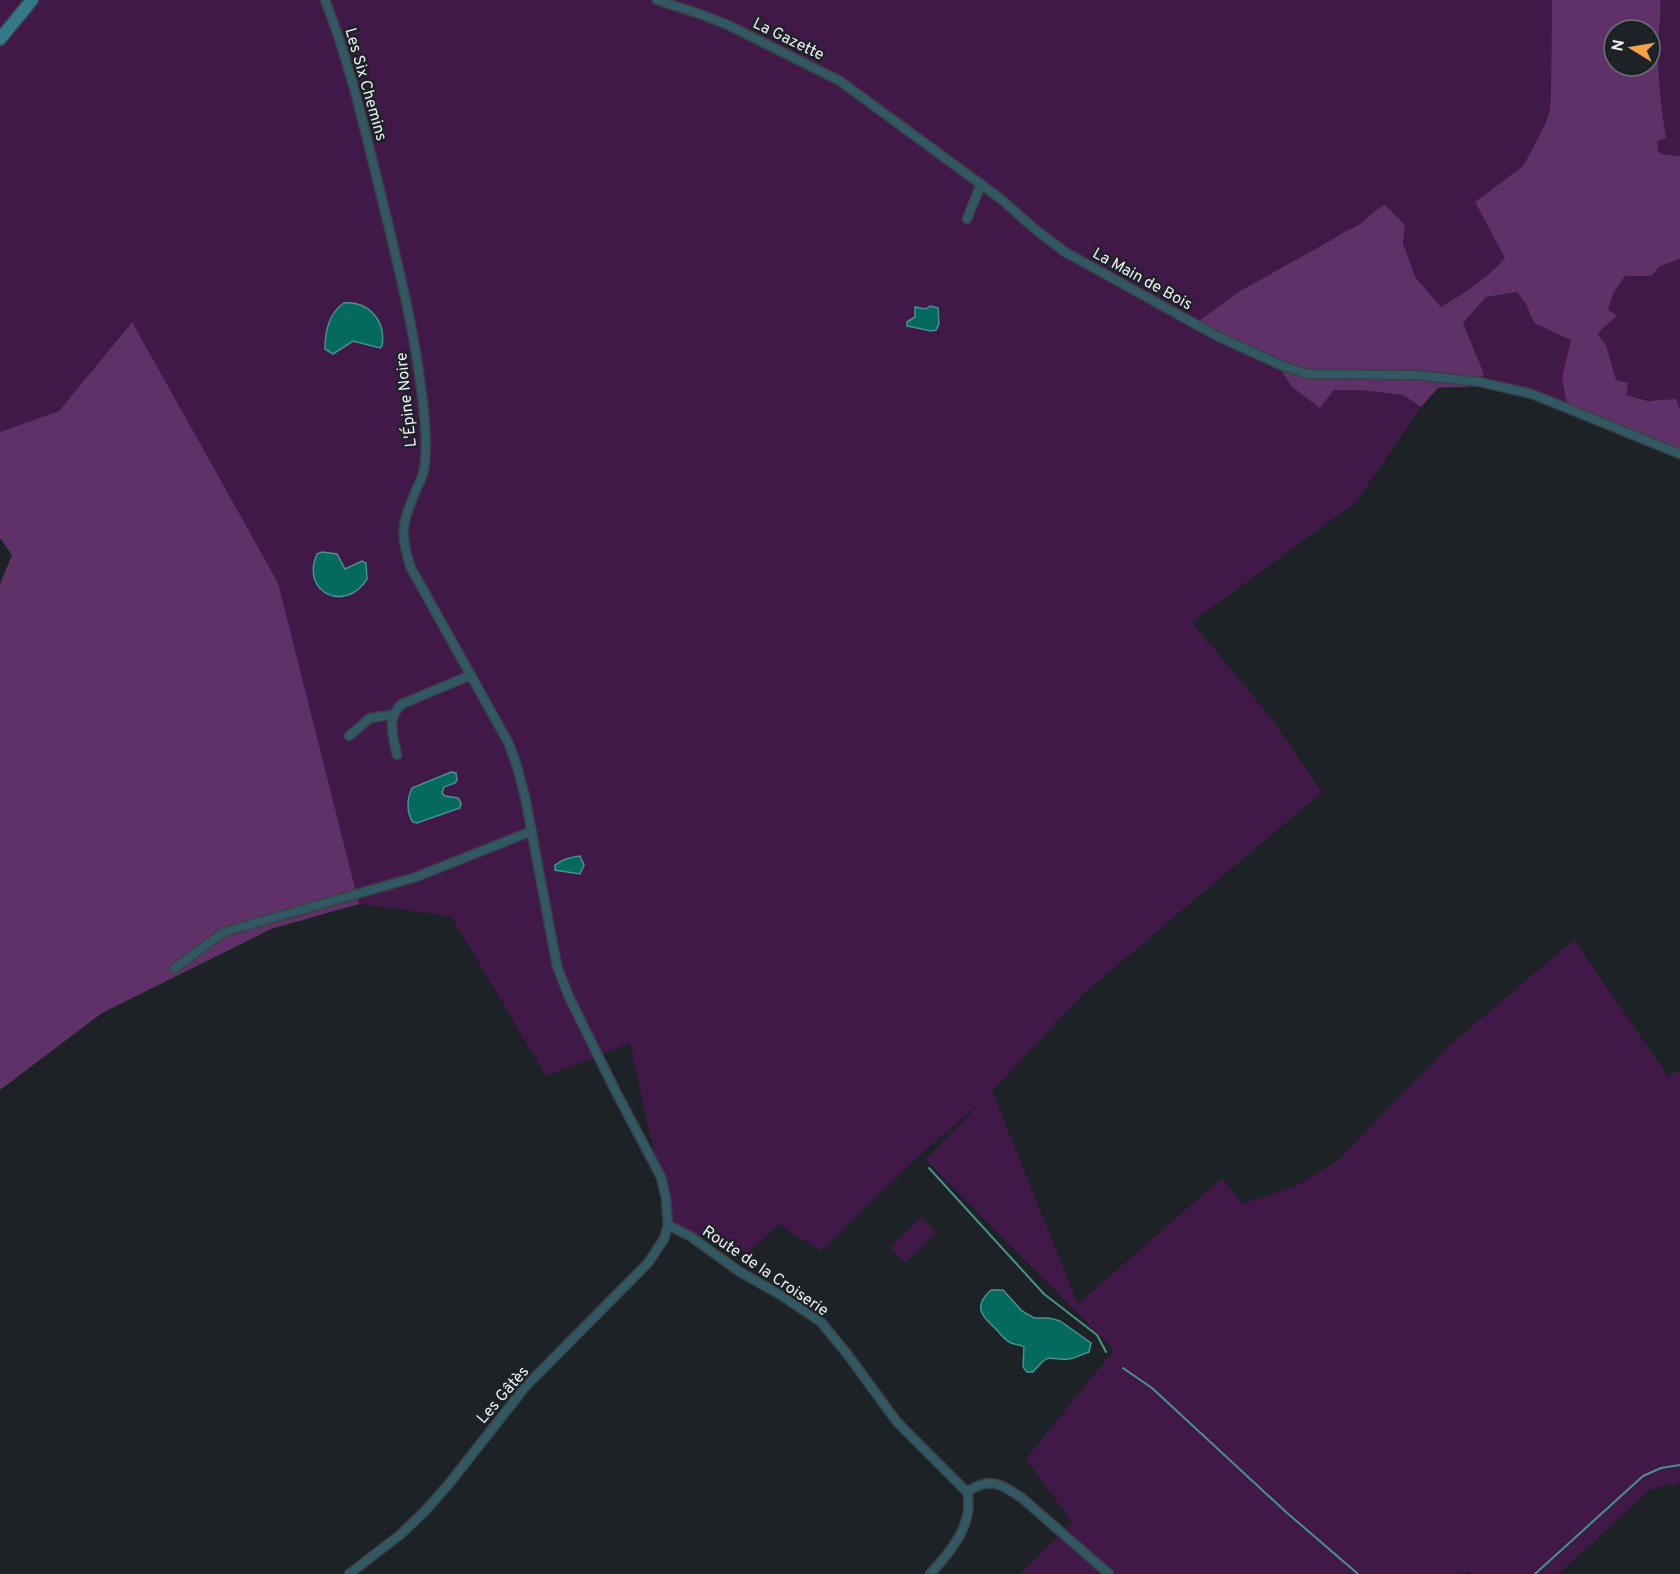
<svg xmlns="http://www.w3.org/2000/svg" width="1680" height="1574" font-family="Overpass,sans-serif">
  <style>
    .green { fill: #411949 }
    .forest { fill: #5f3168; fill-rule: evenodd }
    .water { fill: #046a5d; stroke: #49928a; stroke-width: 1.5 }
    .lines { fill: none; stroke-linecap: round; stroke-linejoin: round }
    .stream { stroke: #49928a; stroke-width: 2 }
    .street-casing { stroke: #3a3f43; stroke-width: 11 }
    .secondary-casing { stroke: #3a3f43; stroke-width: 15 }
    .street { stroke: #325963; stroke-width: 8 }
    .secondary { stroke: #357888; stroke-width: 12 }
    .labels { text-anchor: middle; stroke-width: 5; stroke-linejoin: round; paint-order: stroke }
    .street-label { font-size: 16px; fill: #ebeef2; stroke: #1d2226 }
  </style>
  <rect width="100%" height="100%" fill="#1d2226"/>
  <!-- green -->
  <g class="green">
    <path d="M0,0h1552l-1,93 -1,17 -5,15 -22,41 -48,36 30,56c-17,20 -42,36 -64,49 -7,-11 -19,-19 -26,-30 -10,-15 -12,-35 -10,-52l-20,-20c-12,5 -17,14 -28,21 -8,4 -14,6 -22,12l-95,53 40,77 13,19 34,13 7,-10h25l44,5 18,12 -65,95 -164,120 79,96 51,74 -239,202 -91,97 86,213 144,-126 20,26 54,-18 42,-26 112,-115 124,-105 94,136 12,-6v413l-29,6 -93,85h-86l-4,-3 -7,3h-441l52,-52 -46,-63 88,-109 -188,-190 59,-62 -74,65 -91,88 -41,-27 -32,30 -77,-29 -40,-182 -84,33 -95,-160 -92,-12 -33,-127 -195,-455 -72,89 -59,21z"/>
    <path d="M1660,0h20v156l-18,-2 -4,-3 -1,-10 4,-31 -3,-63 3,-34z"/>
    <path d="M1680,259v151c-18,-10 -35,-10 -54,-15l-10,-15 -5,-12v-9l-13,-24 3,-5 15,-14 -8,-7 6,-17 11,-16h26l9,-10z"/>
    <path d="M1517,292l9,12 8,19 37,17 -3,17 112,93v9l-197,-83 1,-2 -21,-51 23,-26z"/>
    <path d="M921,1217l15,16 -31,30 -15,-16z"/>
  </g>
  <!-- forest -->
  <g class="forest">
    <path d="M1552,0h108c2,16 -2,31 -2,47 0,31 3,61 8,91l-9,3 1,10 4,3 18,2v103l-20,7 -9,10h-26l-11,16 -6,17 9,7 -16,14 -3,5 8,10 10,35 12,3 -2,12 22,6 28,-2 4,11v40l-113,-46 -5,-26 9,-38 -37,-17 -8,-19 -9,-12 -31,5 -23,26 21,51c-11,19 -27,11 -46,14l-17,19 -18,-12 -44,-5h-25l-14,18 -28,-21 -12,-19 -51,-21 -30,-26 41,-30 95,-53c8,-6 14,-8 22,-12 11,-7 16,-16 28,-21l20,20 -2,18 12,34 26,30c22,-13 47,-29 64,-49l-30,-56 48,-36 22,-41 5,-15 1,-17zM1614,30h36v36h-36z"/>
    <path d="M132,322l146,261 81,321 -88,25 -169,84 -102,77v-506l12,-29 -12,-17v-106l59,-21z"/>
  </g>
  <!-- water -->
  <g class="water">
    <path d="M344,303c26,-2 42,19 38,43l-2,2 -27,-7 -20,13 -8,-5c0,-18 4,-36 19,-46z"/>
    <path d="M930,306l8,2 1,16 -3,6 -5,1 -24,-5v-4l8,-5v-10l11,2z"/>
    <path d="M322,552l15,2 8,15 17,-8 4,2 1,16c-22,35 -67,13 -50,-25z"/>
    <path d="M451,772l5,1 1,7 -2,3 -11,4 -2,6 3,3 13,2 3,5 -1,5 -43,15 -4,-1c-7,-10 -6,-23 -1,-34z"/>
    <path d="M580,856l4,9 -4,9 -25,-4v-5c8,-6 15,-8 25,-9z"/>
    <path d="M991,1290h12l19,21 12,7h15l11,3 31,22 -2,9c-6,2 -14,6 -20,7 -22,2 -17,-9 -36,13h-6l-4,-5 1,-20c-4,-3 -9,-2 -13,-4 -6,-3 -11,-9 -15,-14 -15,-13 -23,-23 -5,-39z"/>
  </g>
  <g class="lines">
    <!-- stream -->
    <g class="stream">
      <path d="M929,1168l115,126 53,41 9,17"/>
      <path d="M1123,1368l29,20 134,124 72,62"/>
      <path d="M1535,1574l108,-98 18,-8 19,-3"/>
    </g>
    <!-- street casing -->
    <g class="street-casing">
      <g id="street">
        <path d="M325,0c23,58 37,118 52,179 20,81 41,162 48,245 1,15 2,30 -1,45 -1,7 -5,15 -8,21 -14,35 -17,42 -5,78l97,174 8,21 9,34 32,169 12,31 47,95 45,85 5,21 2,27 -4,14 -16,24 -122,123 -78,99 -23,26 -25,24 -51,39"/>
        <path d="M657,0l43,14 28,11 112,56 161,118 35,31 29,22 152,84 66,30 25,8 108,1 64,7 52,12 148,60"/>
        <path d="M967,219l14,-35"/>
        <path d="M349,736l21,-18 22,-3"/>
        <path d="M397,755c-4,-19 -11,-37 5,-51l69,-29"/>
        <path d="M175,968l49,-36 192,-55 116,-46"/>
        <path d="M668,1225l22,11 50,36 39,22 42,28 27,33 49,67 70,70c8,31 -17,61 -37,82"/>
        <path d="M967,1492c23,-16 34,-8 55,6l87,76"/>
      </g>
    </g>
    <!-- secondary casing -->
    <g class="secondary-casing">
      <path id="secondary" d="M0,39l32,-39"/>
    </g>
    <!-- street -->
    <use href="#street" class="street"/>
    <!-- secondary -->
    <use href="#secondary" class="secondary"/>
  </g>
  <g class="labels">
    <!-- street labels -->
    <g class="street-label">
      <text transform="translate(789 38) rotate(26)" y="6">La Gazette</text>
      <text transform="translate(367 84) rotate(74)" y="6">Les Six Chemins</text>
      <text transform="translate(1143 278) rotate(29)" y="6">La Main de Bois</text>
      <text transform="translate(405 400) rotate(-96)" y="6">L'Épine Noire</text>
      <text transform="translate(766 1270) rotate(34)" y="6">Route de la Croiserie</text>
      <text transform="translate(502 1394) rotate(-49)" y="6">Les Gâtès</text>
    </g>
  </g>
  <!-- north arrow -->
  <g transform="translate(1632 48) rotate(281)"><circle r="28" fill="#1d2226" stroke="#6f7478" stroke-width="1.5"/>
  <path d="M0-4.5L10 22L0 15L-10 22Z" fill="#f5a346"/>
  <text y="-9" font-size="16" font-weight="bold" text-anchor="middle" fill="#ebeef2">N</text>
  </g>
</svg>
